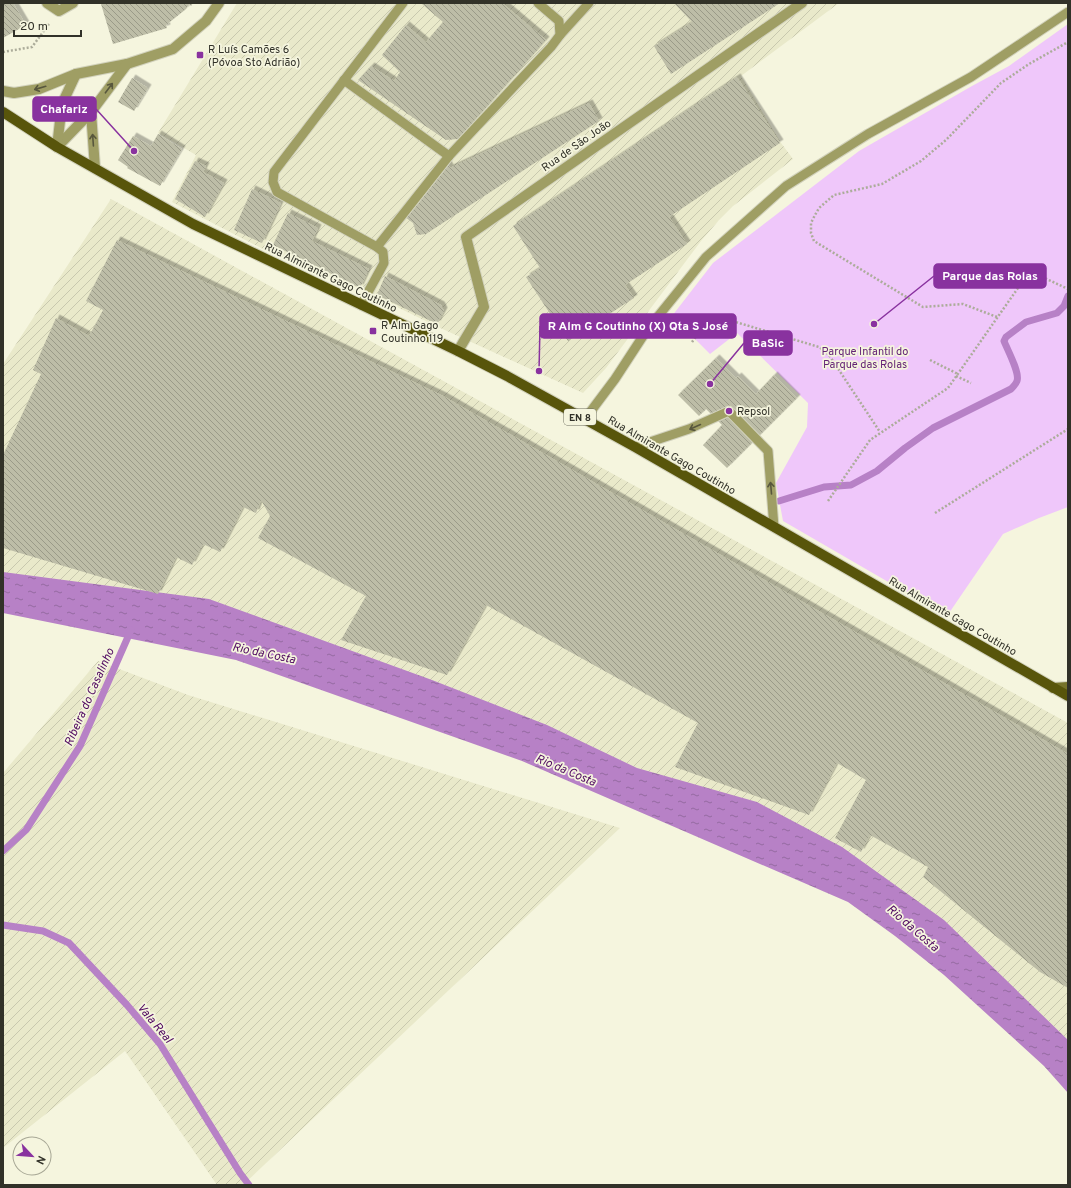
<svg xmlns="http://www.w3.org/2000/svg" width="1071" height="1188" font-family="Overpass,sans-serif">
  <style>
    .industrial { fill: url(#industrial-furrows) }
    .park { fill: #efc7fa }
    .water { fill: url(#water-ripples) }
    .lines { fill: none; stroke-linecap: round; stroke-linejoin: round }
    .stream { stroke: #b781c6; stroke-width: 7 }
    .building { fill: url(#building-back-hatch); filter: url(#shadow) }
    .service-casing { stroke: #d2d2bd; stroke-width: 11 }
    .minor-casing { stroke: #d2d2bd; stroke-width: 12 }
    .tertiary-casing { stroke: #d2d2bd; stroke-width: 12 }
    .secondary-casing { stroke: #d2d2bd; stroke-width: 12 }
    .primary-casing { stroke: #d2d2bd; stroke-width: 12 }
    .path { stroke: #acac9a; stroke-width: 2.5; stroke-dasharray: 2 2; stroke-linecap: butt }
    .service { stroke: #9f9e64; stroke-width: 9 }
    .minor { stroke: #9f9e64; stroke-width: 10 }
    .tertiary { stroke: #9f9e64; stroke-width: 10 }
    .secondary { stroke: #76732a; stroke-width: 10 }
    .primary { stroke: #58550b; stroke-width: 10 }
    .oneway { stroke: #58573d }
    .poi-dot { fill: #89329f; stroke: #f5f5de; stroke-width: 1.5 }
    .labels { text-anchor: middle; stroke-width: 3.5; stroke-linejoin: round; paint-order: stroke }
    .shield { fill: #f5f5de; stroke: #6c6c5f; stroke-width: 1 }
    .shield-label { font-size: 10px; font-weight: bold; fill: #313128 }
    .poi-label { font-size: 11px; fill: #313128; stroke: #f5f5de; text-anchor: start }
    .street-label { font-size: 11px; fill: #313128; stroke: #f5f5de }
    .park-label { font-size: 11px; fill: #642275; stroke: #f5f5de }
    .water-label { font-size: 12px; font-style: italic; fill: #4f0860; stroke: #f5f5de }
    .leader { fill: none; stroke: #89329f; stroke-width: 1.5 }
    .callout-dot { fill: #89329f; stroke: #f5f5de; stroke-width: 1.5 }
    .callout { fill: #89329f; stroke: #89329f; stroke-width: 1.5 }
    .callout-label { font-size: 12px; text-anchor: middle; font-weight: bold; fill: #fff }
  </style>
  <defs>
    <pattern id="industrial-furrows" width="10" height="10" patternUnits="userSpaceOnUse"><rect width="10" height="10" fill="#e9e9ca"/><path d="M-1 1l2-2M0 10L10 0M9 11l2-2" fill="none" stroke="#c8c8ae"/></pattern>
    <pattern id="water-ripples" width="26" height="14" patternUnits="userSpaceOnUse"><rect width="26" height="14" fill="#b781c6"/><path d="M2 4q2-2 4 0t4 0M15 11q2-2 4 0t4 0" fill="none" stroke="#956aa1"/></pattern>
    <pattern id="building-back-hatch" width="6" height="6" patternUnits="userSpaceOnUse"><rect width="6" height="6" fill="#bdbda7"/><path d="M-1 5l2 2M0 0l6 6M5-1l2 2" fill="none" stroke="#9a9a88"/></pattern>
    <filter id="shadow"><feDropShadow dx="3.5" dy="-3.5" stdDeviation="0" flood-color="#0004"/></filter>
  </defs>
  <rect width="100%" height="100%" fill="#f5f5de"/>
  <!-- industrial -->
  <g class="industrial">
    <path d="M237,3h602l-98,73 40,67 12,16 -60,47 -14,14 -18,21 -95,127 -23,25 -147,-67 -76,-37 -97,-40 -91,-47 24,-47 -38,-22z"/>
    <path d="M111,199l957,524v340l-213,-191 -803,-277 -49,-23v-208z"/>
    <path d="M98,661l90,34 432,133 -377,357h-26l-92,-134 -122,97v-375z"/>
  </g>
  <!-- park -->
  <path class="park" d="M1068,24v483l-29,11 -36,16 -56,82 -164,-95 -7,-38 31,-56 1,-24 -71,-70 -27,21 -38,-38 41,-53 146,-112 113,-65 37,-20z"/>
  <!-- water -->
  <path class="water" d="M3,572l206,27 223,81 115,45 90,43 120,34 85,45 102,73 124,120v53l-24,-27 -100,-91 -49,-39 -47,-34 -326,-141 -286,-101 -233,-47z"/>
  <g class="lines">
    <!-- stream -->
    <g class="stream">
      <path d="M779,501l45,-14 27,-2 26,-14 28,-23 28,-20 78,-39c2,-2 5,-5 6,-8 3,-8 -9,-30 -13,-40l2,-4 20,-15 31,-9 7,-7 4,-10"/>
      <path d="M3,851l23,-21 54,-84 51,-116"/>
      <path d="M3,925l40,6 26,12 58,62 33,39 80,129 9,12"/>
    </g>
  </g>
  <!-- building -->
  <g class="building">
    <path d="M3,3h10l13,22 -23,13z"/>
    <path d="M106,3h87l-2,3 -2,-2 -3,5 -20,16 1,3 -54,16 -12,-40z"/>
    <path d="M423,3h79l44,37 -88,99 -12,1 -88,-60 13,-14 23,15 6,-9 -18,-17 24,-30 20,17 17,-20 -21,-18z"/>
    <path d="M674,3h106l-109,71 -17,-28 38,-24z"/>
    <path d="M737,77l43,66 -111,74 18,27 -62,41 9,13 -66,43 -42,-64 14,-9 -27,-42z"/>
    <path d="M132,78l16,10 -14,23 -16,-9z"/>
    <path d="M589,103l10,18 -173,113 -9,1 -4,-12 -8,-6 43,-53 2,4z"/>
    <path d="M158,134l24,15 -22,37 -33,-18 1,-1 -10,-7 15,-24 18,10z"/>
    <path d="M195,161l11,5 -3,6 21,11 -19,34 -30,-18z"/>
    <path d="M252,189l29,14 -19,40 -28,-13z"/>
    <path d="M288,213l30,15 -6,13 57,28 -9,19 -87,-43z"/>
    <path d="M117,240l326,156 625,358v234l-28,-16 -117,-95 5,-10 -58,-32 -9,17 -26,-14 31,-58 -29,-17 -28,52 -134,-48 23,-44 -212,-118 -39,70 -106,-35 25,-44 -108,-58 12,-22 -9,-16 -5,13 -13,-6 -23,45 -17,-8 -11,21 -16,-8 -18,37 -155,-46v-93l38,-81 -8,-4 23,-52 33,18 14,-26 -17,-9z"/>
    <path d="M385,276l56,29 3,6 -7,13 -60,-29z"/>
    <path d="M716,358l20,20 2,-2 18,18 18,-19 23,23 -70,70 -24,-23 19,-20 -16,-16 -7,7 -21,-21z"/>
  </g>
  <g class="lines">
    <!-- service casing -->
    <g class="service-casing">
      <g id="service">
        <path d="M560,35l29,-32"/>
        <path d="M344,80l105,76"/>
        <path d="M377,247l72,-91 102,-109 9,-12 -1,-14 -21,-18"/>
        <path d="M361,305l23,-42 -1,-11 -6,-5 -100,-55 -4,-10 1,-10 129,-169"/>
        <path d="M585,419l30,-40 32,-49 59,-73 80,-71 82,-52 103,-57 97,-65"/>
        <path d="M635,447l54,-18 40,-18 39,40 6,76"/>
      </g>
    </g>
    <!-- minor casing -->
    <g class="minor-casing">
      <g id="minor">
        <path d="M47,3l12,8 14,-8"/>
        <path d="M458,351l26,-44 -18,-70 336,-234"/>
      </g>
    </g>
    <!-- tertiary casing -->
    <g class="tertiary-casing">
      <g id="tertiary">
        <path d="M3,91l11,2 25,-4 37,-15 51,-10 46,-15 33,-28 13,-18"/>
        <path d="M91,112l4,56"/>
        <path d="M57,147l34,-35 36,-48"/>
        <path d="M57,147l5,-43 14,-30"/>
      </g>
    </g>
    <!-- secondary casing -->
    <g class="secondary-casing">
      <path id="secondary" d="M1053,688l15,-1"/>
    </g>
    <!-- primary casing -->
    <g class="primary-casing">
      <path id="primary" d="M3,112l54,35 136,77 265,127 49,25 128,71 433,249"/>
    </g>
    <!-- path -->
    <g class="path">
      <path d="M3,52l29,-5 17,-23"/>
      <path d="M997,317l-34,-13 -40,3 -109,-66 -3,-8v-10l4,-8 4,-7 15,-13 48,-11 39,-23 25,-21 55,-57 28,-19 39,-22"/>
      <path d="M692,342l17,-23 20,1 90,27 10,8 51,77"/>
      <path d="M930,360l28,14"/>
      <path d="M956,376l15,7"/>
      <path d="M828,501l42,-61 78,-52 77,-110 11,-4 32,15"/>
      <path d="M935,513l133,-84"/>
    </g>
    <!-- service -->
    <use href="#service" class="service"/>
    <!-- minor -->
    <use href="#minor" class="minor"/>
    <!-- tertiary -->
    <use href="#tertiary" class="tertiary"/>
    <!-- secondary -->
    <use href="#secondary" class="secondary"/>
    <!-- primary -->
    <use href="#primary" class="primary"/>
  </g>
  <!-- one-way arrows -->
  <defs><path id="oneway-shaft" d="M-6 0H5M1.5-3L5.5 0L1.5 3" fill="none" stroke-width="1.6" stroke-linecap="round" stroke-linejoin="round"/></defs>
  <g class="oneway">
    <use href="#oneway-shaft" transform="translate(40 88) rotate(164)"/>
    <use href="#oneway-shaft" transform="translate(109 88) rotate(-53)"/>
    <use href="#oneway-shaft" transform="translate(93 140) rotate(-94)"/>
    <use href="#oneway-shaft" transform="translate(695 427) rotate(156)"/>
    <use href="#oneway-shaft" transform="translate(771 488) rotate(-95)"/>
  </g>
  <!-- markers -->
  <g class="poi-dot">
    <rect x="196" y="51" width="8" height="8" rx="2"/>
    <rect x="369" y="327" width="8" height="8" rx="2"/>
    <circle cx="729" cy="411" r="4"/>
  </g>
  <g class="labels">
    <!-- shield labels -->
    <rect class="shield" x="564" y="409" width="32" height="16" rx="3"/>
    <g class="shield-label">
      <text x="580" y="421">EN 8</text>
    </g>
    <!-- poi labels -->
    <g class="poi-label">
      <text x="208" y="53">R Luís Camões 6<tspan x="208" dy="13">(Póvoa Sto Adrião)</tspan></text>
      <text x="381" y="329">R Alm Gago<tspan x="381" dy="13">Coutinho 119</tspan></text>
      <text x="737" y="415">Repsol</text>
    </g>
    <!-- street labels -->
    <g class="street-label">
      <text transform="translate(576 145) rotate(-35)" y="4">Rua de São João</text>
      <text transform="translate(331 277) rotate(26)" y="4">Rua Almirante Gago Coutinho</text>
      <text transform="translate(672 455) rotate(30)" y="4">Rua Almirante Gago Coutinho</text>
      <text transform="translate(953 616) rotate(30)" y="4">Rua Almirante Gago Coutinho</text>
    </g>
    <!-- park labels -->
    <g class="park-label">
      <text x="865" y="355">Parque Infantil do<tspan x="865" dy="13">Parque das Rolas</tspan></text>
    </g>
    <!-- water labels -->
    <g class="water-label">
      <text transform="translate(264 653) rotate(12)" y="4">Rio da Costa</text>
      <text transform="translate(89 697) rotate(-66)" y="4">Ribeira do Casalinho</text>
      <text transform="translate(566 770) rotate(23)" y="4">Rio da Costa</text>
      <text transform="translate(913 928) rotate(41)" y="4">Rio da Costa</text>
      <text transform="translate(155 1023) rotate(50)" y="4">Vala Real</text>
    </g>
  </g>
  <!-- callouts -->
  <path class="leader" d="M134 151L96 109M874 324L934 276M539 371L540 326M710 384L744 343"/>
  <g class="callout-dot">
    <circle cx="134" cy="151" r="4"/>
    <circle cx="874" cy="324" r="4"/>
    <circle cx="539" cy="371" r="4"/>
    <circle cx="710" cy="384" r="4"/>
  </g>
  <g class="callout">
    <rect x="33" y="97" width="63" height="24" rx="4"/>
    <rect x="934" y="264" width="112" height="24" rx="4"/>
    <rect x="540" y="314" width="196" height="24" rx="4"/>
    <rect x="744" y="331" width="48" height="24" rx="4"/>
  </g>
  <g class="callout-label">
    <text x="64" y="113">Chafariz</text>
    <text x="990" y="280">Parque das Rolas</text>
    <text x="638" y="330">R Alm G Coutinho (X) Qta S José</text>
    <text x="768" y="347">BaSic</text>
  </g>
  <!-- border -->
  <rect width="1071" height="1188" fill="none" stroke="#313128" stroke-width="8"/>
  <!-- north arrow -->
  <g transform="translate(32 1156) rotate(116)"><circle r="19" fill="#f5f5de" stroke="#a7a795"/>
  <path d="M0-3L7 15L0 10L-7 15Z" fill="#89329f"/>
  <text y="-6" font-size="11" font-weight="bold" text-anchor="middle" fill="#313128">N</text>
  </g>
  <!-- scale -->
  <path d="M14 30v6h67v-6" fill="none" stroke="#313128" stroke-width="2"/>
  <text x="20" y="30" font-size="12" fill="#313128" stroke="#f5f5de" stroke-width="3" paint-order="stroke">20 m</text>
</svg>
